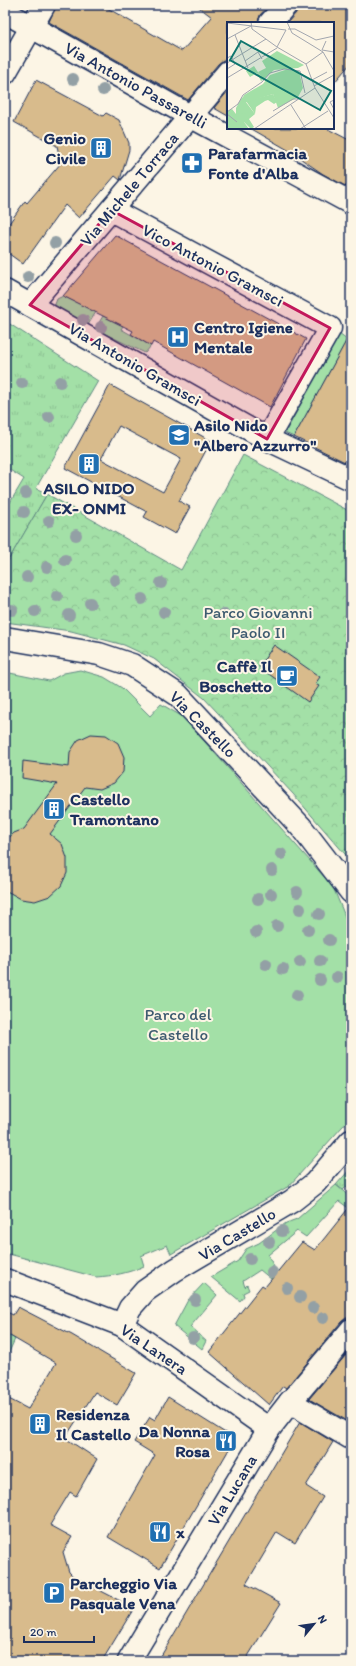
<svg xmlns="http://www.w3.org/2000/svg" width="356" height="1666" font-family="Itim,sans-serif">
  <style>
    .grass { fill: url(#grass-tufts); stroke: #5f8882 }
    .forest { fill: url(#forest-crowns); stroke: #5f8882 }
    .green { fill: #a3e0a7; stroke: #5f8882 }
    .building { fill: #d8bb8c; stroke: #1b2f5e; fill-rule: evenodd }
    .lines { fill: none; stroke-linecap: round; stroke-linejoin: round }
    .minor-casing { stroke: #1b2f5e; stroke-width: 25 }
    .minor { stroke: #fcf5e5; stroke-width: 22 }
    .tree { fill: #93a0a5 }
    .marked { fill: #c2185b; fill-opacity: 0.2; stroke: #c2185b; stroke-width: 3; stroke-linejoin: round }
    .labels { text-anchor: middle; stroke-width: 4; stroke-linejoin: round; paint-order: stroke }
    .street-label { font-size: 17px; fill: #1b2f5e; stroke: #fcf5e5 }
    .poi-label { font-size: 17px; font-weight: bold; fill: #1b2f5e; stroke: #fcf5e5; text-anchor: start }
    .park-label { font-size: 17px; fill: #3d5b70; stroke: #fcf5e5 }
    .inset-road { fill: none; stroke: #a2a6af; stroke-width: 1 }
    .view { fill: #0f766e; fill-opacity: 0.15; stroke: #0f766e; stroke-width: 2 }
    .inset-edge { fill: none; stroke: #1b2f5e; stroke-width: 2 }
  </style>
  <defs>
    <pattern id="grass-tufts" width="24" height="20" patternUnits="userSpaceOnUse"><rect width="24" height="20" fill="#a3e0a7"/><path d="M3 7l-1-3M5 7V3M7 7l1-3M15 17l-1-3M17 17v-4M19 17l1-3" fill="none" stroke="#8cc092"/></pattern>
    <pattern id="forest-crowns" width="20" height="18" patternUnits="userSpaceOnUse"><rect width="20" height="18" fill="#a3e0a7"/><path d="M2 6a3 3 0 1 1 6 0M12 15a3 3 0 1 1 6 0" fill="none" stroke="#8cc092"/></pattern>
  </defs>
  <rect width="100%" height="100%" fill="#fcf5e5"/>
  <filter id="ink" filterUnits="userSpaceOnUse"><feTurbulence type="fractalNoise" baseFrequency=".025" numOctaves="2"/><feDisplacementMap in="SourceGraphic" scale="8" xChannelSelector="R" yChannelSelector="G"/><feConvolveMatrix kernelMatrix="1 2 1 2 8 2 1 2 1" color-interpolation-filters="sRGB"/></filter>
  <g filter="url(#ink)">
    <!-- grass -->
    <g class="grass">
      <path d="M5,321l93,60 -62,107 11,6 -42,72v-55l19,-32 -19,-12z"/>
      <path d="M351,1168v14l-8,8 -7,-5z"/>
      <path d="M5,1333l10,6 -10,22z"/>
    </g>
    <!-- forest -->
    <path class="forest" d="M243,455l108,57v349l-58,-67 -89,-96 -50,-39 -30,-14 -53,-14 -66,-9v-56l42,-72 134,76z"/>
    <!-- green -->
    <g class="green">
      <path d="M63,296l33,16 -8,13 -34,-18 3,-8z"/>
      <path d="M103,316l20,10 -2,3 30,17 -6,7 -50,-24z"/>
      <path d="M339,334l8,6 -53,97 -9,-4z"/>
      <path d="M80,670l24,7 18,11 28,28 11,-12 22,13 150,170 18,44v186l-62,69 -118,68 -4,-9 -26,11 3,10c-15,7 -31,10 -48,11l-91,-24v-581l44,9 15,-8z"/>
      <path d="M336,1185l15,13v12l-12,-9 -33,36 -9,-6 -29,24 8,16 7,8 -6,5 -17,-14 -17,11 2,6 2,-2 2,5 -6,3 1,3 -4,5 -29,-24 27,-16 8,-12 13,-6 27,-20 11,-4z"/>
      <path d="M204,1283l13,12 -27,32 16,14 -4,8 -28,-23 14,-26z"/>
    </g>
    <!-- building -->
    <g class="building">
      <path d="M56,5h46l80,46 30,-34 -16,-12h73l-9,10 -2,8h-30v37h-5l-5,4 -30,36 -139,-78z"/>
      <path d="M298,5h53v58l-18,21v-61h-46l9,-10z"/>
      <path d="M36,80l67,36 3,-3 13,7 10,23v7l-9,30 -5,-4 -36,42 -14,-13 -42,59 -18,-13v-22l20,-28 2,2 34,-40 -4,-17 -43,-24z"/>
      <path d="M228,91v25l-14,-8z"/>
      <path d="M250,128h76l25,13v48l-28,-15 -35,-24z"/>
      <path d="M115,235l191,104 -36,68 -117,-65 -2,4 -20,-12 2,-3 -70,-35z"/>
      <path d="M351,332v133l-57,-28z"/>
      <path d="M110,385l101,56 -32,60 11,6 -15,27 -31,-17 3,-5 -82,-44zM119,426l62,33 -18,33 -62,-33z"/>
      <path d="M274,645l46,32 -5,7 4,2 -11,16 -49,-35z"/>
      <path d="M91,734l15,1 12,8 6,14 -1,15 -9,11 -14,6 -15,-2 -35,47 12,10 5,14v15l-6,13 -11,10 -15,5 -14,-2 -16,-9v-49l9,-8 10,-4 33,-45 -35,-6 1,-17 46,6 1,-15 8,-12z"/>
      <path d="M351,1205v113h-5l-5,4 -55,66 -3,-2 -14,19 -60,-53 53,-67 3,2 37,-45 13,8z"/>
      <path d="M18,1307l54,28 64,38 -19,32 -22,-13 -30,46 32,21 -21,37 -6,-4 -20,33 22,12 -9,15 6,20 5,5 60,31 -32,53h-97v-264l23,12 28,-46 -51,-30v-22l8,4z"/>
      <path d="M351,1349v74l-42,-24z"/>
      <path d="M168,1397l67,42 -75,129 -52,-31 47,-82 -21,-13 16,-25 5,3z"/>
      <path d="M300,1422l33,20 -27,44 17,11 -28,46 -18,-11 -31,52 35,19 -36,58h-87z"/>
    </g>
    <g class="lines">
      <!-- minor casing -->
      <g class="minor-casing">
        <g id="minor">
          <path d="M5,12l185,104 161,87"/>
          <path d="M270,23l16,-18"/>
          <path d="M5,73l39,-68"/>
          <path d="M111,210l219,118 -63,111"/>
          <path d="M5,291l262,148 84,40"/>
          <path d="M30,305l198,-233"/>
          <path d="M5,638l94,16 33,11 46,30 123,132 50,65"/>
          <path d="M5,1280l117,45 147,104"/>
          <path d="M122,1325l8,-17 15,-17 30,-21 117,-69 23,-18 36,-42"/>
          <path d="M290,1402l61,36"/>
          <path d="M129,1661l140,-232 21,-27 61,-72"/>
        </g>
      </g>
      <!-- minor -->
      <use href="#minor" class="minor"/>
    </g>
    <!-- trees -->
    <g class="tree">
      <circle cx="73" cy="79" r="6"/>
      <circle cx="103" cy="90" r="6"/>
      <circle cx="55" cy="243" r="6"/>
      <circle cx="28" cy="277" r="6"/>
      <circle cx="83" cy="320" r="6"/>
      <circle cx="101" cy="327" r="6"/>
      <circle cx="60" cy="382" r="6"/>
      <circle cx="22" cy="383" r="6"/>
      <circle cx="49" cy="417" r="6"/>
      <circle cx="26" cy="493" r="6"/>
      <circle cx="24" cy="512" r="6"/>
      <circle cx="49" cy="521" r="6"/>
      <circle cx="76" cy="535" r="6"/>
      <circle cx="65" cy="560" r="6"/>
      <circle cx="47" cy="567" r="6"/>
      <circle cx="27" cy="577" r="6"/>
      <circle cx="115" cy="580" r="6"/>
      <circle cx="161" cy="583" r="6"/>
      <circle cx="57" cy="596" r="6"/>
      <circle cx="142" cy="599" r="6"/>
      <circle cx="90" cy="603" r="6"/>
      <circle cx="12" cy="610" r="6"/>
      <circle cx="35" cy="611" r="6"/>
      <circle cx="164" cy="612" r="6"/>
      <circle cx="223" cy="614" r="6"/>
      <circle cx="69" cy="615" r="6"/>
      <circle cx="281" cy="854" r="6"/>
      <circle cx="272" cy="870" r="6"/>
      <circle cx="297" cy="892" r="6"/>
      <circle cx="271" cy="894" r="6"/>
      <circle cx="258" cy="899" r="6"/>
      <circle cx="300" cy="909" r="6"/>
      <circle cx="319" cy="914" r="6"/>
      <circle cx="277" cy="926" r="6"/>
      <circle cx="308" cy="930" r="6"/>
      <circle cx="256" cy="932" r="6"/>
      <circle cx="329" cy="940" r="6"/>
      <circle cx="320" cy="961" r="6"/>
      <circle cx="300" cy="962" r="6"/>
      <circle cx="266" cy="964" r="6"/>
      <circle cx="283" cy="969" r="6"/>
      <circle cx="337" cy="977" r="6"/>
      <circle cx="320" cy="980" r="6"/>
      <circle cx="297" cy="995" r="6"/>
      <circle cx="282" cy="1231" r="6"/>
      <circle cx="269" cy="1242" r="6"/>
      <circle cx="250" cy="1259" r="6"/>
      <circle cx="272" cy="1272" r="6"/>
      <circle cx="287" cy="1288" r="6"/>
      <circle cx="300" cy="1297" r="6"/>
      <circle cx="195" cy="1300" r="6"/>
      <circle cx="313" cy="1308" r="6"/>
      <circle cx="323" cy="1318" r="6"/>
      <circle cx="193" cy="1338" r="6"/>
    </g>
  </g>
  <!-- marked area -->
  <path class="marked" d="M111,210l219,118 -63,111 -237,-134z"/>
  <!-- icons -->
  <defs>
    <g id="building-square" transform="scale(1.15)"><rect x="-9" y="-9" width="18" height="18" rx="4" fill="#1f6fb2" stroke="#fcf5e5"/><path d="M-4-6H4V6H1V3H-1V6H-4ZM-2.5-4.3h1.7v1.8h-1.7ZM.8-4.3h1.7v1.8H.8ZM-2.5-1h1.7V.8h-1.7ZM.8-1h1.7V.8H.8Z" fill="#fff"/></g>
    <g id="pharmacy-square" transform="scale(1.15)"><rect x="-9" y="-9" width="18" height="18" rx="4" fill="#1f6fb2" stroke="#fcf5e5"/><path d="M-2-6h4v4h4v4h-4v4h-4v-4h-4v-4h4Z" fill="#fff"/></g>
    <g id="hospital-square" transform="scale(1.15)"><rect x="-9" y="-9" width="18" height="18" rx="4" fill="#1f6fb2" stroke="#fcf5e5"/><path d="M-5-5h3v3.5h4V-5h3V5h-3V1.5h-4V5h-3Z" fill="#fff"/></g>
    <g id="school-square" transform="scale(1.15)"><rect x="-9" y="-9" width="18" height="18" rx="4" fill="#1f6fb2" stroke="#fcf5e5"/><path d="M0-5L7-2L0 1L-7-2ZM-4 1L0 2.5L4 1V4Q0 6-4 4Z" fill="#fff"/></g>
    <g id="cafe-square" transform="scale(1.15)"><rect x="-9" y="-9" width="18" height="18" rx="4" fill="#1f6fb2" stroke="#fcf5e5"/><path d="M-5.5-4.5H6V0H3Q3 3.5 0 3.5H-2.5Q-5.5 3.5-5.5 0ZM3-3.2v2h1.7v-2ZM-6 4.5H4V6H-6Z" fill="#fff"/></g>
    <g id="restaurant-square" transform="scale(1.15)"><rect x="-9" y="-9" width="18" height="18" rx="4" fill="#1f6fb2" stroke="#fcf5e5"/><path d="M-5-6h1v4h1v-4h1v4h1v-4h1v5L-1.5 .5V6h-2V.5L-5-1ZM5-6V6H3V1.5H1.5Q1.5-4 5-6Z" fill="#fff"/></g>
    <g id="parking-square" transform="scale(1.15)"><rect x="-9" y="-9" width="18" height="18" rx="4" fill="#1f6fb2" stroke="#fcf5e5"/><path d="M-3.5-5.5H1a3.5 3.5 0 0 1 0 7H-1V5.5H-3.5ZM-1-3.4V-.6H.8a1.4 1.4 0 0 0 0-2.8Z" fill="#fff"/></g>
  </defs>
  <g fill-rule="evenodd">
    <use href="#building-square" x="101" y="148"/>
    <use href="#pharmacy-square" x="192" y="163"/>
    <use href="#hospital-square" x="178" y="337"/>
    <use href="#school-square" x="179" y="435"/>
    <use href="#building-square" x="89" y="464"/>
    <use href="#cafe-square" x="287" y="676"/>
    <use href="#building-square" x="54" y="809"/>
    <use href="#building-square" x="40" y="1424"/>
    <use href="#restaurant-square" x="226" y="1441"/>
    <use href="#restaurant-square" x="160" y="1532"/>
    <use href="#parking-square" x="54" y="1593"/>
  </g>
  <g class="labels">
    <!-- street labels -->
    <g class="street-label">
      <text transform="translate(136 85) rotate(29)" y="6">Via Antonio Passarelli</text>
      <text transform="translate(129 189) rotate(-50)" y="6">Via Michele Torraca</text>
      <text transform="translate(213 265) rotate(28)" y="6">Vico Antonio Gramsci</text>
      <text transform="translate(135 364) rotate(30)" y="6">Via Antonio Gramsci</text>
      <text transform="translate(203 724) rotate(45)" y="6">Via Castello</text>
      <text transform="translate(237 1234) rotate(-31)" y="6">Via Castello</text>
      <text transform="translate(154 1349) rotate(34)" y="6">Via Lanera</text>
      <text transform="translate(232 1490) rotate(-59)" y="6">Via Lucana</text>
    </g>
    <!-- poi labels -->
    <g class="poi-label">
      <text x="86" y="144" text-anchor="end">Genio<tspan x="86" dy="20">Civile</tspan></text>
      <text x="208" y="159">Parafarmacia<tspan x="208" dy="20">Fonte d'Alba</tspan></text>
      <text x="194" y="333">Centro Igiene<tspan x="194" dy="20">Mentale</tspan></text>
      <text x="194" y="431">Asilo Nido<tspan x="194" dy="20">"Albero Azzurro"</tspan></text>
      <text x="89" y="494" text-anchor="middle">ASILO NIDO<tspan x="89" dy="20">EX- ONMI</tspan></text>
      <text x="272" y="672" text-anchor="end">Caffè Il<tspan x="272" dy="20">Boschetto</tspan></text>
      <text x="70" y="805">Castello<tspan x="70" dy="20">Tramontano</tspan></text>
      <text x="56" y="1420">Residenza<tspan x="56" dy="20">Il Castello</tspan></text>
      <text x="210" y="1437" text-anchor="end">Da Nonna<tspan x="210" dy="20">Rosa</tspan></text>
      <text x="176" y="1538">x</text>
      <text x="70" y="1589">Parcheggio Via<tspan x="70" dy="20">Pasquale Vena</tspan></text>
    </g>
    <!-- park labels -->
    <g class="park-label">
      <text x="258" y="618">Parco Giovanni<tspan x="258" dy="20">Paolo II</tspan></text>
      <text x="178" y="1020">Parco del<tspan x="178" dy="20">Castello</tspan></text>
    </g>
  </g>
  <!-- overview -->
  <g transform="translate(227 22)">
    <rect width="107" height="107" fill="#fcf5e5"/>
    <path d="M27,44l9,14 -2,1 -4,-8 -7,4 -4,-6zM15,75l13,17 -6,5 5,8 -3,2 -15,-15v-6z" fill="#a3e0a7"/>
    <path d="M50,29l27,14 -6,3 -24,2 -11,10 -5,-8 8,-4 -4,-7zM46,72l4,8 -3,2 -6,-4 -3,1 -9,6 -1,7 -9,-13zM5,87l4,5 9,-1 3,4 -4,5 5,7h-22v-18z" fill="#a3e0a7"/>
    <path d="M61,47l11,2 4,17 -5,9 -20,11 -5,-14 -29,9 -2,-4 2,-4 19,-11 7,-9z" fill="#a3e0a7"/>
    <path class="inset-road" d="M24,0l1,7 25,18 29,17 9,24 19,30M60,0l5,11 31,19 11,19M92,0h15M0,1l59,7M61,7h7l21,11 18,-4M8,13l13,33M0,17l24,-13M99,19l-4,9 12,2M50,25l9,-17M0,36l4,-2 4,8 -8,5M18,39l13,-9 4,7M0,41l39,-24M79,42l17,-12M0,56l50,-30M85,58l15,-8M87,64l20,-11M107,78l-4,2 4,7M64,83l15,24M46,89l20,-12h5M0,90l11,-8 5,-9 19,-13 8,-9 14,-4 16,2 5,22M0,92l10,8M27,107l61,-41M73,107l28,-18"/>
    <path class="view" d="M14,19l90,50 -11,19 -90,-50z"/>
    <rect width="107" height="107" class="inset-edge"/>
  </g>
  <!-- margin -->
  <rect width="356" height="1666" fill="none" stroke="#fcf5e5" stroke-width="20"/>
  <rect x="10" y="10" width="336" height="1646" fill="none" stroke="#1b2f5e" stroke-width="1.5" filter="url(#ink)"/>
  <!-- north arrow -->
  <g transform="translate(314 1624) rotate(61)" stroke="#fcf5e5" stroke-width="3" paint-order="stroke">
  <path d="M0-3L7 15L0 10L-7 15Z" fill="#1b2f5e"/>
  <text y="-6" font-size="11" font-weight="bold" text-anchor="middle" fill="#1b2f5e">N</text>
  </g>
  <!-- scale -->
  <path d="M24 1636v6h70v-6" fill="none" stroke="#1b2f5e" stroke-width="2"/>
  <text x="30" y="1636" font-size="12" fill="#1b2f5e" stroke="#fcf5e5" stroke-width="3" paint-order="stroke">20 m</text>
</svg>
